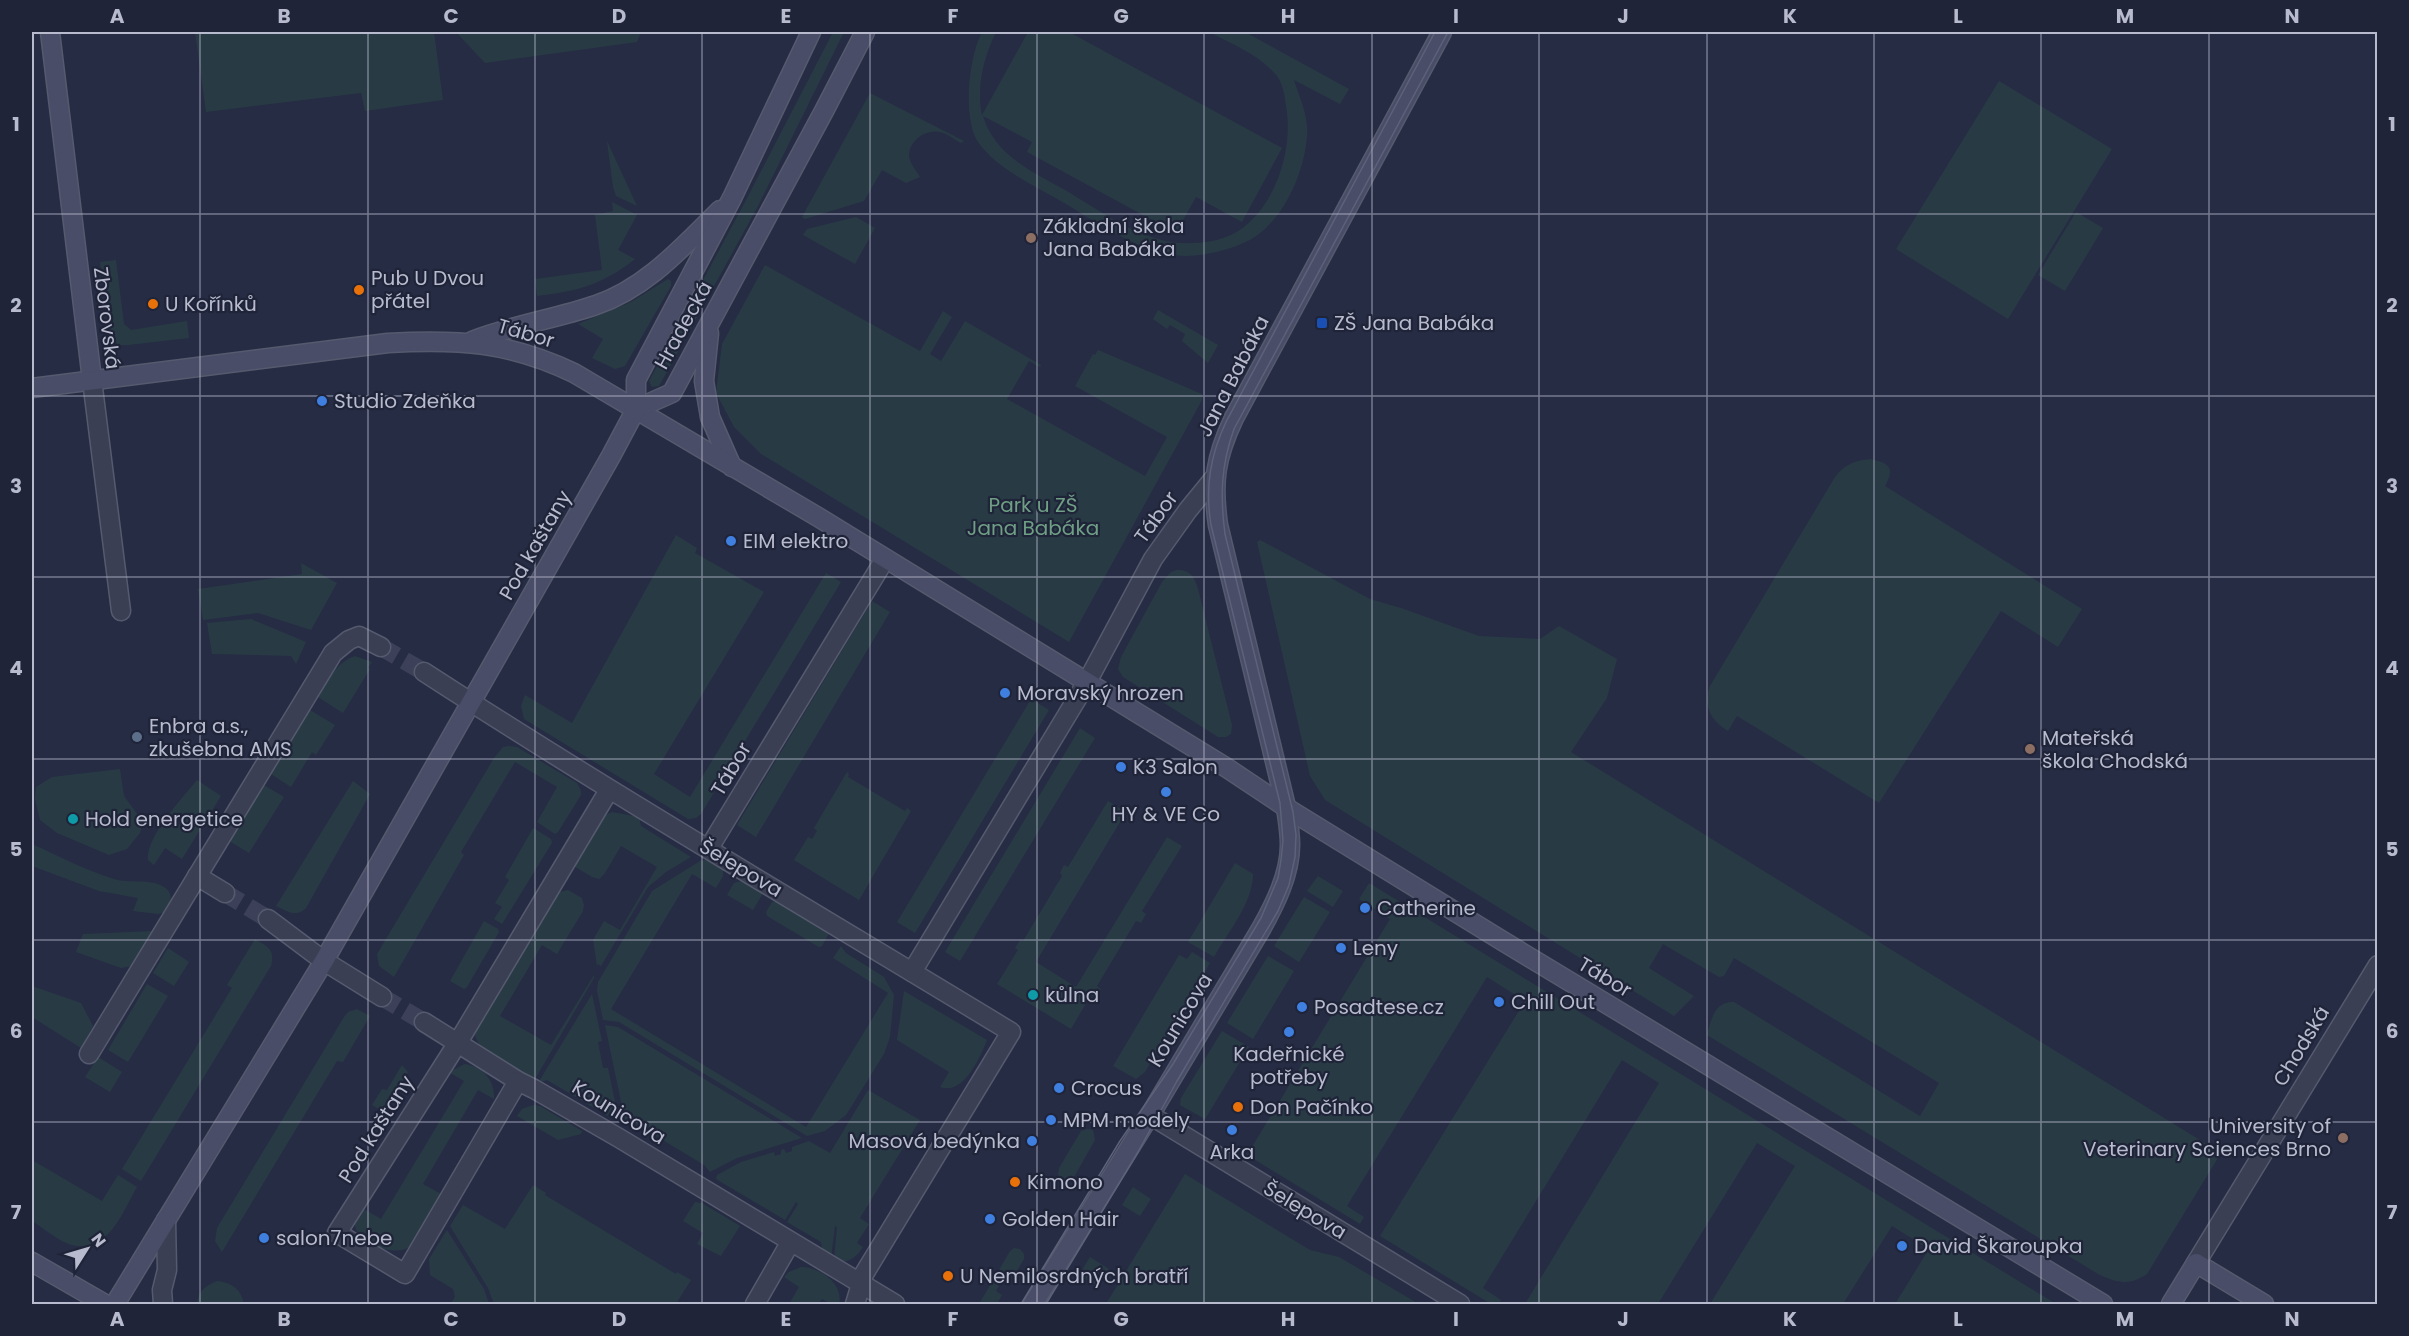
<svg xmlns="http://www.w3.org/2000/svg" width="2409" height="1336" font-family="Poppins,sans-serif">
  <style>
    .green { fill: #283b45 }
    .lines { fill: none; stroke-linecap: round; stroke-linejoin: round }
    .street-tunnel { stroke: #3c4159; stroke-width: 18; stroke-dasharray: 18 9; stroke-linecap: butt }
    .street-casing { stroke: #565a6e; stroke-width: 21 }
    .secondary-casing { stroke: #565a6e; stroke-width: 21 }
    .street { stroke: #3b3f54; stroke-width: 18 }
    .secondary { stroke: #494d67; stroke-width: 18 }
    .tram { stroke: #5d627b; stroke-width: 1.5 }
    .grid { fill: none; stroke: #b8bbcd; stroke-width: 1.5; stroke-opacity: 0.55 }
    .education-dot { fill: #8d6e63; stroke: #1f2439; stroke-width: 2 }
    .food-dot { fill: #e8710a; stroke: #1f2439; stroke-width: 2 }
    .transit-dot { fill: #1a4fb4; stroke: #1f2439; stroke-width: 2 }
    .shop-dot { fill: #3f7fe0; stroke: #1f2439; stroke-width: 2 }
    .service-dot { fill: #5c6f8a; stroke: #1f2439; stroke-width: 2 }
    .culture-dot { fill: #0f9aa8; stroke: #1f2439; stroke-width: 2 }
    .labels { text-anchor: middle; stroke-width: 4.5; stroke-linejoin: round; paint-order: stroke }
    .poi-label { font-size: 20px; fill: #b8bbcd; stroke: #1f2439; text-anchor: start }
    .street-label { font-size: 20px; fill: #b8bbcd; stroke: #1f2439 }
    .park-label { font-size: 20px; fill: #6f9f85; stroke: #1f2439 }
    .neatline { fill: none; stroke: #b8bbcd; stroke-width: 2 }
    .grid-label { font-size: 20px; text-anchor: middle; font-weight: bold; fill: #b8bbcd }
  </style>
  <rect width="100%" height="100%" fill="#262c44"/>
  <!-- green -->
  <g class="green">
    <path d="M195,32h239l9,68 -78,11 -4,-18 -155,19z"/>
    <path d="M456,32h185l-4,10 -152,21z"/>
    <path d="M833,32h11l-87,176 -98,178 -7,1 -3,-6 96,-179z"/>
    <path d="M982,32h14c-12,25 -20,54 -14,83l46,-83h41l213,116 -40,74 -46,-25 -20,36 -149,-81 5,-10 -49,-26c12,39 48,55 82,74 34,20 74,50 115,53 17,1 37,-1 53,-9 42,-23 61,-84 53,-128 -1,-9 -3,-22 -9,-30 -17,-21 -45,-32 -68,-44h36l104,57 -9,15 -46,-24c6,19 15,37 13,57 -3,34 -20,75 -47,96 -19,16 -63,26 -87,22 -40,-6 -79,-35 -114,-55 -27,-16 -62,-31 -81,-58 -16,-24 -9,-86 4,-110z"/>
    <path d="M1999,81l113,68 -104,170 -112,-70z"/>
    <path d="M870,93l94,48 -3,2c-6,-3 -14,-10 -21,-11 -16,-4 -35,12 -30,28 2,6 7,12 10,17l-14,6 -24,-13 -18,31 -59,18 -3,-2z"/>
    <path d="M607,141l30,65 -21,-10 -3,-9z"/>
    <path d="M612,202l25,13 -19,35 17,9c-33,26 -57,32 -98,37l-2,-17 67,-9 -7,-55 18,-4z"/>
    <path d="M2076,212l27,16 -38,63 -27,-16z"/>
    <path d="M856,217l19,11 -20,36 -52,-29 4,-6z"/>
    <path d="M116,260l8,64 7,6 56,-9 2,17 -61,7h-10l-9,-13 -9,-70z"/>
    <path d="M765,265l155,86 23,-40 9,6 -22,37 11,7 24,-40 76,44 -1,2 -11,-6 -22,38 138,77 22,-39 -92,-51 18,-32 2,1 3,-5 104,44v6l-133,242 -308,-188 -27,-27 -18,-34 6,-49z"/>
    <path d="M668,279l3,2v5l-46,80 -10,3 -23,-11 11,-19 -25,-15 53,-22z"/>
    <path d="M1158,310l60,35 -10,18 -26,-22 3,-7 -15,-9 -3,4 -14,-10z"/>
    <path d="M1870,459c20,4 25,9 15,27l197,123 -24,38 -57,-36 -122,192 -142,-87 -9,15c-17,-10 -26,-26 -18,-45l125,-209c10,-13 19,-16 35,-18z"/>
    <path d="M676,535l21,13 -2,5 69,39 -110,182 36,23 136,-224 15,9 -140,232 -5,4 -8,1 -164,-100 -3,-13 4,-11 47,28z"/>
    <path d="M1260,540l110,59 34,10 75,27 61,3 19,-13 58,33 -10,39 -36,54 650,401 -74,121c-18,12 -30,9 -49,0l-391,-239c4,-16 8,-34 27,-33l186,114 19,-33 -205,-125 -10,18 -5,1 -56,-33 -14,24 45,28 -20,20 -349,-216 -15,-24 -53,-234z"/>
    <path d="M301,563l36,20 -26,47 -53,-17 -55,7 -5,-31 104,-15z"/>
    <path d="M1177,570c13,-1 18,8 21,19l34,136 -1,9 -5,3h-8l-95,-60 -5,-8 3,-12 41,-75 9,-10z"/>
    <path d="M872,601l18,11 -134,225 -19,-12z"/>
    <path d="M251,619l55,23 -10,22 -5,-8 -79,-2 -5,-31z"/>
    <path d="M355,656l17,6 -4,6 2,1 -27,44 -25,-16c10,-16 18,-35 37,-41z"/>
    <path d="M1031,699l18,11 -134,223 -18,-11z"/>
    <path d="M310,710l25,15 -19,30 -4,-3 -21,35 -20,-13z"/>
    <path d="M1080,728l15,10 -135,223 -15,-9z"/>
    <path d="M509,746l8,1 60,36 4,8v4l-23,37 -3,2 -18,-12 20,-35 -42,-25 -54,90 3,3 -70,122 -15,-11 -2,-12 117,-196 9,-11z"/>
    <path d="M120,769l4,27 19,26 -3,11 -13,16 -18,6 -52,-22 -17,-13 -5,-21 1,-12 16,-10z"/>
    <path d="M847,772l2,2 -1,3 57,34 2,-3 4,3 -52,89 -65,-40 14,-23 4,2 5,-8 -3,-3z"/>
    <path d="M197,780l24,16 -39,63 -17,-11 -11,17 -6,-5c-3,-22 35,-63 49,-80z"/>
    <path d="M353,781l17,13 -64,114c-10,10 -19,3 -30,-2z"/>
    <path d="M264,785l20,12 -35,56 -20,-12z"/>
    <path d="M1108,801l18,11 -90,150 40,25 91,-150 15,9 -40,65 4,3 -5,9 -5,-2 -39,65 4,3 -5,8 -5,-2 -20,34 -74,-45 21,-34 -3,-2 5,-8 3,1 39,-65 -2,-3 4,-8 4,2z"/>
    <path d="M612,812l27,5 2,9 50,31 -25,15 -18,15 -47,79 -3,-2 -1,2 -4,-26 11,-19 16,9 37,-63 -36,-21 -16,27 -6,6 -7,-2 -20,-12 31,-49z"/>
    <path d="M533,828l18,11 1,4 -50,81 -8,-5 8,-12 -7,-4 14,-23 -4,-3z"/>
    <path d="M32,844c26,12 54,26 82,35 15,5 36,-1 50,8 11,7 6,17 2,25l-8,2 -25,-3 5,-13 -39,-7 -67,-25z"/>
    <path d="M706,860l17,10v6l-7,12 -24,-14 -81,135 195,118 82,-134 -55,-35 8,-12 5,7 38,24 10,18 -4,42 -6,17 -38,61 -21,16 -18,5 -188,-114 -16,-2 -6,-29 1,-9 54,-91 48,-30z"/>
    <path d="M1235,863l18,11c0,29 -25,58 -39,83l-26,-15z"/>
    <path d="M1318,876l25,15 -10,16 -26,-16z"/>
    <path d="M741,881l20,11 1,3 -9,15 -26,-15 7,-12z"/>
    <path d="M1369,883l687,421h-161l34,-55 -37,-23 -49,78h-133l85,-138 -38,-23 -99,161h-133l134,-221 -37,-23 -139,228 18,12 -3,4h-7l-111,-68 145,-235 -38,-24 -140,229 17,11 -4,7 -113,-69 143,-236 -31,-20z"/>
    <path d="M568,890l14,8 2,7 -1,6 -26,43 -15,-9 -42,71 51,29 43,-70v3l-60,103 -53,-33 -6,-12 1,-8 79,-135z"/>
    <path d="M1304,897l26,15 -31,50 -25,-16z"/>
    <path d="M776,901l52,31v3l-6,11 -3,1 -52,-31 -1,-4 6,-10z"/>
    <path d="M484,921l14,8 1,3 -32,55 -3,2 -14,-8z"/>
    <path d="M154,931l-22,35 -11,2 -45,-16 7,-18z"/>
    <path d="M255,939c14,9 20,10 16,27l-130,215 -19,-12 110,-181 -5,-3z"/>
    <path d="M168,948l21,14 -15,24 -21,-13z"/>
    <path d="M1192,952l18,11 -65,109 -9,7 -23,-13 66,-111 8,4z"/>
    <path d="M1268,956l26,15 -41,68 -26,-16z"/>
    <path d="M147,984l21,12 -40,66 -20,-12z"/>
    <path d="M32,986l49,17 12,23 -12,22 -49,-31z"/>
    <path d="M904,991l83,49c-7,18 -24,56 -47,47l9,-15 -52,-32z"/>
    <path d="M592,994l10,47 -4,1 5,26h5l9,43 -4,8 -66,-39 -9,3z"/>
    <path d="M357,1009l13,7 -27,46 -6,-1 -115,191 -7,-11 2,-13 127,-211 4,-5z"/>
    <path d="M605,1025l13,2 184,111 -65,20 -27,14 -6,-7 -71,-43 -8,-1z"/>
    <path d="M1222,1031l27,16 -44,72 -2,-1 -23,-13 1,-7z"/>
    <path d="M98,1057l24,15 -12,20 -25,-15z"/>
    <path d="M465,1064c19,4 30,16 29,35l-16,-9 -55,94 20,11c-9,14 -22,42 -34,52 -13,10 -47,-3 -53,-18 -3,-7 1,-15 3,-23l22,13 83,-138 -15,-9z"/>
    <path d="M402,1065l6,7 -21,36 -5,3 -10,-6 10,-16 5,1z"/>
    <path d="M868,1090l52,30 -60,98 9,6 -12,19 6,4c-7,11 -16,18 -29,13l3,-33 -2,-1 -4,32 -8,-5 -2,-11 -34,-20 11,-18 -2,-2 -11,18 -69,-41 1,-4 24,-13 33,-10 1,4 6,-2v-4l3,-1 2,4 6,-2v-4l17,-6 21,12z"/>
    <path d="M533,1105l7,1 42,25 -1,3 -23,6 -41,-24 5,-7z"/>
    <path d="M1087,1129l6,1 2,10 -21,37 -6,4 -6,-1 -4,-5 1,-7 22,-37z"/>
    <path d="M32,1160l70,41 16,-26 19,12c-13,22 -27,63 -60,59 -16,-2 -32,-17 -45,-25z"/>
    <path d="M1185,1174l125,76 29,7 80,47h-313z"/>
    <path d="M533,1185l13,8 -1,2 131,79 1,-2 14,8 -15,24h-182l-6,-16 -38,-62 13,-21 42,24z"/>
    <path d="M1133,1187l18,12 -11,17 -18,-11z"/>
    <path d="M695,1202l7,1 38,23 -19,30 -24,-12 6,-11 -20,-12z"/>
    <path d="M447,1230l37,59 5,15h-39l5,-7 -2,-8 -23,-14 -1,-16z"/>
    <path d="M1014,1248l6,1 4,5v5l-10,17 -7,-4 -11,19 6,4 -5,9h-18l31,-53z"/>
    <path d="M1090,1257l19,12 -11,18 -19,-12z"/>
    <path d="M801,1267c19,0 43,17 38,37h-8l-9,-5 -4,5h-29l10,-17 -15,-10 5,-5z"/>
    <path d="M218,1281c15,2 23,9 26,23h-47c1,-13 9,-19 21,-23z"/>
  </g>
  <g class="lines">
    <!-- street-tunnel -->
    <g class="street-tunnel">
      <path d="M381,647l43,25"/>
      <path d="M225,893l43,26"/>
      <path d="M382,997l42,25"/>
    </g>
    <!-- street casing -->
    <g class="street-casing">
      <g id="street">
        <path d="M92,380l29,231"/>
        <path d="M424,672c193,125 391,241 587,360l-147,242 -9,30"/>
        <path d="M709,848l176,-289"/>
        <path d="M197,876l28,17"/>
        <path d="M268,919l56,42 58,36"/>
        <path d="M912,972l175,-290 66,-123 35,-49 27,-33"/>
        <path d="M424,1022l94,59 16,8 85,49 276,166"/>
        <path d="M89,1054l244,-401 16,-13 10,-4 22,11"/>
        <path d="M518,1081l-113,193 -68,-41 120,-189 152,-254"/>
        <path d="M1150,1115l310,189"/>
        <path d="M2196,1263l182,-298"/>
        <path d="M163,1304l-1,-14 5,-20 -1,-50"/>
        <path d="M755,1304l35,-61"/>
      </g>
    </g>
    <!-- secondary casing -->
    <g class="secondary-casing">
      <g id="secondary">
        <path d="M50,32l42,348"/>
        <path d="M709,333l-5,48 6,36 22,50"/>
        <path d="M472,341c41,-16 83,-22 124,-36 51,-17 88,-60 124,-95"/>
        <path d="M32,388l356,-45c71,-4 121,-1 186,30l244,144 409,251 66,44 208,128 602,364"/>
        <path d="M636,409l36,-16 152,-282 41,-79"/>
        <path d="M32,1262l73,42"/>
        <path d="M115,1304l209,-343 287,-505 25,-47v-29l96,-182 79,-166"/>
        <path d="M1033,1304l117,-189 111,-186c14,-25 29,-55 29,-84 0,-13 -2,-25 -4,-38l-68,-282c-6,-43 -3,-67 16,-107l208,-386"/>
        <path d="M2171,1304l25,-41 68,41"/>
      </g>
    </g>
    <!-- street -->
    <use href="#street" class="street"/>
    <!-- secondary -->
    <use href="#secondary" class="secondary"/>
    <!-- tram -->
    <g class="tram">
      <path d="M1021,1304l99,-163 53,-77 88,-146 17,-40 3,-18 2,-19 -3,-38 -69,-278c-6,-37 -1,-69 15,-103l209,-390"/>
      <path d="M1046,1304l92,-152 39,-71 101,-170 11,-26 6,-28 1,-22 -3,-23 -68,-278c-5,-38 -4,-69 9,-105l214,-397"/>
    </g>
  </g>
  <!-- grid -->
  <path class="grid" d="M200,32v1272M368,32v1272M535,32v1272M702,32v1272M870,32v1272M1037,32v1272M1204,32v1272M1372,32v1272M1539,32v1272M1707,32v1272M1874,32v1272M2041,32v1272M2209,32v1272M32,214h2346M32,396h2346M32,577h2346M32,759h2346M32,940h2346M32,1122h2346"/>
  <!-- markers -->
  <g class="education-dot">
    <circle cx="1031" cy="238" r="6"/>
    <circle cx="2030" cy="749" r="6"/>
    <circle cx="2343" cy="1138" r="6"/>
  </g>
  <g class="food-dot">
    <circle cx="359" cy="290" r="6"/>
    <circle cx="153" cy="304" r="6"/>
    <circle cx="1238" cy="1107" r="6"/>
    <circle cx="1015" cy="1182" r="6"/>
    <circle cx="948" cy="1276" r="6"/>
  </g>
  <rect class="transit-dot" x="1316" y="317" width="12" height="12" rx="3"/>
  <g class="shop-dot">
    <circle cx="322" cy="401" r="6"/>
    <circle cx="731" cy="541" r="6"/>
    <circle cx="1005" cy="693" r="6"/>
    <circle cx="1121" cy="767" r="6"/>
    <circle cx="1166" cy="792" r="6"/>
    <circle cx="1365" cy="908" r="6"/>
    <circle cx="1341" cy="948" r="6"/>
    <circle cx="1499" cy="1002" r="6"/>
    <circle cx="1302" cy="1007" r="6"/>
    <circle cx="1289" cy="1032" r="6"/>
    <circle cx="1059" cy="1088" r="6"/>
    <circle cx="1051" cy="1120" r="6"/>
    <circle cx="1232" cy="1130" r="6"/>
    <circle cx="1032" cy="1141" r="6"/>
    <circle cx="990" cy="1219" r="6"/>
    <circle cx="264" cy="1238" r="6"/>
    <circle cx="1902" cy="1246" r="6"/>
  </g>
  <circle class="service-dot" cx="137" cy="737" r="6"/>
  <g class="culture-dot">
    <circle cx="73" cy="819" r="6"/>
    <circle cx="1033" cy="995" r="6"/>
  </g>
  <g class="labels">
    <!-- poi labels -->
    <g class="poi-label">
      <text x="1043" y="233">Základní škola<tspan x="1043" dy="23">Jana Babáka</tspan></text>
      <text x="371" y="285">Pub U Dvou<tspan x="371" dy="23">přátel</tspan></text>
      <text x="165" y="311">U Kořínků</text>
      <text x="1334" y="330">ZŠ Jana Babáka</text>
      <text x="334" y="408">Studio Zdeňka</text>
      <text x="743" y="548">EIM elektro</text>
      <text x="1017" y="700">Moravský hrozen</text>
      <text x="149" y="733">Enbra a.s.,<tspan x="149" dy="23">zkušebna AMS</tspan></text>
      <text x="2042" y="745">Mateřská<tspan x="2042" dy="23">škola Chodská</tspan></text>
      <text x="1133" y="774">K3 Salon</text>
      <text x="1166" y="821" text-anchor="middle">HY &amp; VE Co</text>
      <text x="85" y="826">Hold energetice</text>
      <text x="1377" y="915">Catherine</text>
      <text x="1353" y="955">Leny</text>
      <text x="1045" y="1002">kůlna</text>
      <text x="1511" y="1009">Chill Out</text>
      <text x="1314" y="1014">Posadtese.cz</text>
      <text x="1289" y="1061" text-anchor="middle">Kadeřnické<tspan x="1289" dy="23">potřeby</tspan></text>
      <text x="1071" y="1095">Crocus</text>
      <text x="1250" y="1114">Don Pačínko</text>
      <text x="1063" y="1127">MPM modely</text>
      <text x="2331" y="1133" text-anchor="end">University of<tspan x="2331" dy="23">Veterinary Sciences Brno</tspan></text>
      <text x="1020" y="1148" text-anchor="end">Masová bedýnka</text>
      <text x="1232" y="1159" text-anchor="middle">Arka</text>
      <text x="1027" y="1189">Kimono</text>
      <text x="1002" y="1226">Golden Hair</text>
      <text x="276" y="1245">salon7nebe</text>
      <text x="1914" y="1253">David Škaroupka</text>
      <text x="960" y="1283">U Nemilosrdných bratří</text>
    </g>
    <!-- street labels -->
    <g class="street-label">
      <text transform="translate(107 318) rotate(83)" y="7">Zborovská</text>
      <text transform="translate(683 325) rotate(-61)" y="7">Hradecká</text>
      <text transform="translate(526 333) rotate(16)" y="7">Tábor</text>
      <text transform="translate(1233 376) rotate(-63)" y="7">Jana Babáka</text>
      <text transform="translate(1156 517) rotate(-54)" y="7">Tábor</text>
      <text transform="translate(535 545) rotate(-60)" y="7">Pod kaštany</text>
      <text transform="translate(731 769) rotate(-59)" y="7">Tábor</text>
      <text transform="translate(741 868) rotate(31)" y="7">Šelepova</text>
      <text transform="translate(1605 977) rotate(31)" y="7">Tábor</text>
      <text transform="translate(1180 1020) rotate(-59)" y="7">Kounicova</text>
      <text transform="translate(2301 1046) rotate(-59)" y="7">Chodská</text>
      <text transform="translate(619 1112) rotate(31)" y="7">Kounicova</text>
      <text transform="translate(376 1129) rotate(-58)" y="7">Pod kaštany</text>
      <text transform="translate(1305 1210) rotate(31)" y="7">Šelepova</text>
    </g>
    <!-- park labels -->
    <g class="park-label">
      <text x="1033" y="512">Park u ZŠ<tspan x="1033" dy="23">Jana Babáka</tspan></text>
    </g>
  </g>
  <!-- border -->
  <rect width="2409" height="1336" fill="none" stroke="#1f2439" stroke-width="66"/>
  <!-- north arrow -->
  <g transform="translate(87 1249) rotate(53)" stroke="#1f2439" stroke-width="4.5" paint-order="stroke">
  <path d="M0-4.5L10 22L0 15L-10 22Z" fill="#b8bbcd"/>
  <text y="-9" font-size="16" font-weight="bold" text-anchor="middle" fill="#b8bbcd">N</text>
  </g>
  <rect x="33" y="33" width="2343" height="1270" class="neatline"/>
  <g class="grid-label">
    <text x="117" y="23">A</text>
    <text x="284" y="23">B</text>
    <text x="451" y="23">C</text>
    <text x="619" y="23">D</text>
    <text x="786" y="23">E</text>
    <text x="953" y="23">F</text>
    <text x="1121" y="23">G</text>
    <text x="1288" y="23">H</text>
    <text x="1456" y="23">I</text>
    <text x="1623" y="23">J</text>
    <text x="1790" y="23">K</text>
    <text x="1958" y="23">L</text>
    <text x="2125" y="23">M</text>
    <text x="2292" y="23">N</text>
    <text x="16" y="131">1</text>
    <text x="2392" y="131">1</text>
    <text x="16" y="312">2</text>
    <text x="2392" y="312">2</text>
    <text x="16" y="493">3</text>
    <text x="2392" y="493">3</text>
    <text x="16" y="675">4</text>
    <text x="2392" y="675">4</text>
    <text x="16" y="856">5</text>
    <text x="2392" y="856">5</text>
    <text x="16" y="1038">6</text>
    <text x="2392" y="1038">6</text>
    <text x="16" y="1219">7</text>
    <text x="2392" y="1219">7</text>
    <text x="117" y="1326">A</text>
    <text x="284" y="1326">B</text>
    <text x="451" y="1326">C</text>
    <text x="619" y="1326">D</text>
    <text x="786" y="1326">E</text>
    <text x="953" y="1326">F</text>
    <text x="1121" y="1326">G</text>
    <text x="1288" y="1326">H</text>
    <text x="1456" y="1326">I</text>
    <text x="1623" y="1326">J</text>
    <text x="1790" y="1326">K</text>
    <text x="1958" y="1326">L</text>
    <text x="2125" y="1326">M</text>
    <text x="2292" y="1326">N</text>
  </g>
</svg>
